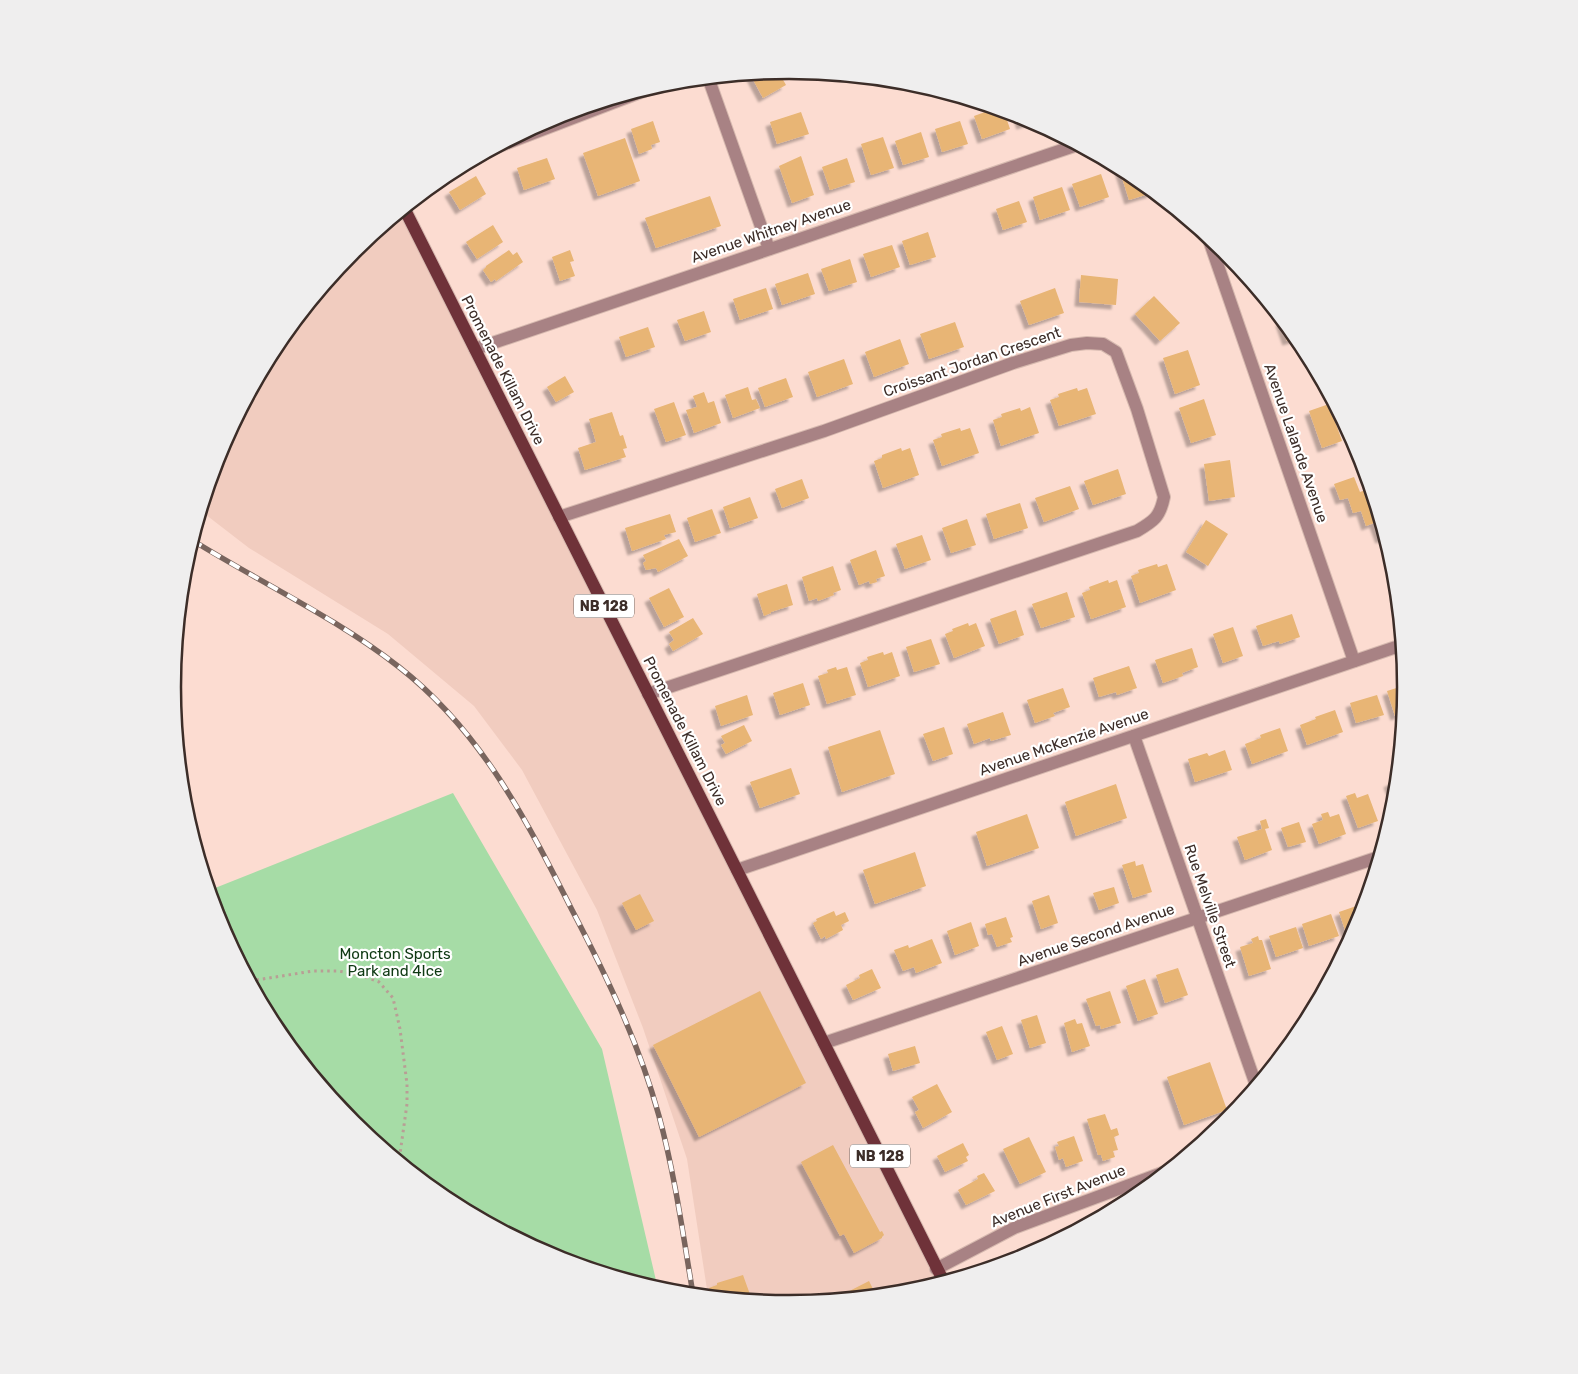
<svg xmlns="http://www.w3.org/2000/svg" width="1578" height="1374" font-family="Rubik,sans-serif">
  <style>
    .built { fill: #f1ccbf }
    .green { fill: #a6dca6 }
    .building { fill: #e8b574; filter: url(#shadow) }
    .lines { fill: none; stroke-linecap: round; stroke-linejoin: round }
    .minor-casing { stroke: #d6b9af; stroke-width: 14 }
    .major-casing { stroke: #d6b9af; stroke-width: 14 }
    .path { stroke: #b89e95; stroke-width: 3; stroke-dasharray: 2.5 4; stroke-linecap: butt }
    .minor { stroke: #a88284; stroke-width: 12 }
    .major { stroke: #6f3239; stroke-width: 12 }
    .rail-casing { stroke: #79655e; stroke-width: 5.5 }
    .rail { stroke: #fff; stroke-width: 4; stroke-dasharray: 11; stroke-linecap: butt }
    .labels { text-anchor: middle; stroke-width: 4.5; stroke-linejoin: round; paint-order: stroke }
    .shield { fill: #fff; stroke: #766c68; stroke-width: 1 }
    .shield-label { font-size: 14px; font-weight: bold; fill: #3c2d28 }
    .street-label { font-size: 15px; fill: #3c2d28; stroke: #fff }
    .park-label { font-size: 15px; fill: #0f3913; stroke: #fff }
    .rim { fill: none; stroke: #3c2d28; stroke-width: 2.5 }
  </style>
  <defs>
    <filter id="shadow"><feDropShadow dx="-4.5" dy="4.5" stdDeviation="1" flood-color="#0004"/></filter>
  </defs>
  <rect width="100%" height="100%" fill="#fcdcd1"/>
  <!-- built -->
  <path class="built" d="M406,207l541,1074 -38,11 -120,12 -81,-8 -21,-137 -44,-131 -46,-118 -75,-140 -48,-64 -86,-72 -139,-86 -48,-37 18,-60 57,-107 77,-93z"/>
  <!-- green -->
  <path class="green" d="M453,793l149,256 56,240 -105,-32 -107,-57 -93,-77 -77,-93 -57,-107 -10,-34 1,1z"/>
  <!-- building -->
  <g class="building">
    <path d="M778,71l8,14 -23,13 -13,-24z"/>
    <path d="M996,108l8,3 6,18 -28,10 -8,-23z"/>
    <path d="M801,112l8,22 -32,10 -7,-22z"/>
    <path d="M1018,115l7,2 8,4 -12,4z"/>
    <path d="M653,121l7,21 -9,3 1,4 -13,5 -8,-25z"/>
    <path d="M960,121l8,23 -26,8 -7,-23z"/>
    <path d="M921,132l8,25 -26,8 -8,-24z"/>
    <path d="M883,137l11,31 -23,7 -10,-31z"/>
    <path d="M625,138l15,43 -42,15 -15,-43z"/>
    <path d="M801,156l13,39 -22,8 -13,-37z"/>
    <path d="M547,158l8,21 -31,11 -7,-22z"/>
    <path d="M847,158l8,24 -25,8 -8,-23z"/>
    <path d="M1119,168l13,6 19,16 1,3 -23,7z"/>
    <path d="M1101,174l8,23 -29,10 -8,-23z"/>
    <path d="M476,176l10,18 -26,16 -11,-18z"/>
    <path d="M1062,187l8,23 -30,10 -7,-23z"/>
    <path d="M710,196l11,30 -65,22 -11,-30z"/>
    <path d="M1019,201l8,21 -24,8 -7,-21z"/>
    <path d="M493,225l10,17 -26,17 -11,-17z"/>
    <path d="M928,232l8,25 -26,8 -8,-24z"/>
    <path d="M892,245l8,22 -29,10 -8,-23z"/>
    <path d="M509,250l4,5 4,-3 6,10 -27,19 -1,-2 -4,3 -8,-12 3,-3v-1z"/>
    <path d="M570,250l4,11 -4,1 5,14 -15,5 -8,-24z"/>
    <path d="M850,259l7,23 -28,9 -8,-22z"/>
    <path d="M808,273l7,21 -33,11 -7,-21z"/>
    <path d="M1081,275l37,4 -2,26 -37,-3z"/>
    <path d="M766,288l7,21 -33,11 -7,-21z"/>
    <path d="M1055,288l9,25 -35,12 -9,-24z"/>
    <path d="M1154,296l26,27 -20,18 -25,-27z"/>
    <path d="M704,311l7,21 -26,9 -8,-21z"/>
    <path d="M1280,321h3l14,17 -10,3z"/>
    <path d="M955,322l9,25 -35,12 -9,-25z"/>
    <path d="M648,327l7,20 -29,10 -7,-20z"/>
    <path d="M900,339l9,25 -35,13 -9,-25z"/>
    <path d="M1188,350l12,35 -25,9 -12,-36z"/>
    <path d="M844,359l9,25 -36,13 -9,-25z"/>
    <path d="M565,376l9,16 -18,10 -9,-15z"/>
    <path d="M786,378l7,19 -28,10 -7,-19z"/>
    <path d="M748,387l4,13 4,-1 4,9 -27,10 -8,-23z"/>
    <path d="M1077,388l1,3 9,-3 9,26 -37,12 -9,-26 9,-3 -1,-3z"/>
    <path d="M704,392l4,11 6,-2 7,22 -27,10 -8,-23 11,-3 -4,-11z"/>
    <path d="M1204,399l12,36 -25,8 -12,-35z"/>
    <path d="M674,402l12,33 -20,7 -12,-33z"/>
    <path d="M1329,404l13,37 -20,7 -13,-37z"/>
    <path d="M1030,407l9,26 -38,13 -8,-26 9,-3 -1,-3 19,-6 1,3z"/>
    <path d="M612,412l8,24 3,-1 4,13 -4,1 3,8 -41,13 -7,-22 18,-6 -7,-23z"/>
    <path d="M960,428l1,3 9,-3 9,25 -37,13 -9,-26 9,-3 -1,-3z"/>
    <path d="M901,448l1,3 8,-3 9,27 -36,13 -9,-27 8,-3v-3z"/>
    <path d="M1230,460l5,37 -26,4 -5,-37z"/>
    <path d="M1118,469l8,25 -33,11 -9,-24z"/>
    <path d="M1354,477l6,15 8,-3 5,16 2,-1 10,33 -5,2 -6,-16 -8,3 -5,-15 -8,2 -5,-15 -8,2 -6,-16z"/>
    <path d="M802,479l7,19 -27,10 -7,-19z"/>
    <path d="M1070,486l9,23 -35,13 -9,-24z"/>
    <path d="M750,497l8,21 -28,10 -7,-21z"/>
    <path d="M1020,503l8,25 -34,11 -8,-25z"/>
    <path d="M712,509l9,24 -26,9 -8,-24z"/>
    <path d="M670,514l6,18 -12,3 2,4 -34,12 -7,-23z"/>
    <path d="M967,519l9,26 -25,8 -9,-25z"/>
    <path d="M1206,520l22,14 -20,32 -22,-14z"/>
    <path d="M922,535l9,25 -26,9 -9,-25z"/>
    <path d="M679,539l9,17 -30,16 -2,-4 -10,2 -3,-7 3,-2 -3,-6z"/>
    <path d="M876,550l9,26 -9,3 1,3 -7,2 -1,-3 -10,4 -9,-25z"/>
    <path d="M1157,564l1,3 9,-3 9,26 -36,13 -9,-27 8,-3 -1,-3z"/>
    <path d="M833,566l8,24 -8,3 1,2 -16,6 -1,-3 -8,3 -7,-24z"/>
    <path d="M1108,580l1,3 8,-3 9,27 -35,12 -9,-26 8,-3 -1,-3z"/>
    <path d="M787,584l6,21 -22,7v1l-7,3 -7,-22z"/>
    <path d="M669,588l15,29 -20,10 -15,-29z"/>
    <path d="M1067,592l8,25 -34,11 -9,-24z"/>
    <path d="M1016,610l8,25 -25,9 -9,-25z"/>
    <path d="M1292,614l8,23 -20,7 -1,-3 -16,5 -7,-20z"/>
    <path d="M693,618l10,16 -30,17 -4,-7 5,-4 -5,-8z"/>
    <path d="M968,623l1,3 7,-3 9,23 -31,12 -9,-24 8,-3 -1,-2z"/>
    <path d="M1233,627l10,29 -20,7 -10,-29z"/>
    <path d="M931,639l9,25 -26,8 -8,-25z"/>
    <path d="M1192,648l6,19 -16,6 1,3 -20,7 -8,-23z"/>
    <path d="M883,652l1,3 8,-3 8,24 -32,11 -8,-24 8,-3 -1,-3z"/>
    <path d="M1129,666l8,22 -20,7 -1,-3 -17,5 -6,-19z"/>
    <path d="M836,667l1,3 10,-3 9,28 -29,9 -9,-28 10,-3 -1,-3z"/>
    <path d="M803,683l7,22 -30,10 -7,-22z"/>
    <path d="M1406,685l-3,28 -8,3 -8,-25z"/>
    <path d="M1063,688l7,19 -17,6 2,3 -20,7 -8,-23z"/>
    <path d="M747,695l6,20 -32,11 -6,-20z"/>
    <path d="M1377,695l7,20 -28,8 -6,-20z"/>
    <path d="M1335,710l8,22 -36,13 -7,-20 16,-6 -1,-2z"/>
    <path d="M1003,712l8,23 -20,6 -1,-3 -16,6 -7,-20z"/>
    <path d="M744,725l8,16 -26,13 -5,-9 4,-2 -4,-7z"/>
    <path d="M944,727l9,27 -20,7 -10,-27z"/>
    <path d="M1280,728l8,23 -36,13 -7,-20 16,-6 -1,-3z"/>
    <path d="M880,730l15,44 -53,18 -14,-45z"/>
    <path d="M1225,750l7,20 -37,12 -7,-23 19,-6 2,3z"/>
    <path d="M791,768l9,26 -40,14 -10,-26z"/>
    <path d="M1397,779l-2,22 -7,-18z"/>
    <path d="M1116,784l11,34 -51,18 -11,-34z"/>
    <path d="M1355,793l2,5 11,-4 10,27 -20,7 -12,-32z"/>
    <path d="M1328,812l2,5 9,-3 7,20 -27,10 -7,-20 11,-4 -2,-6z"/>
    <path d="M1027,814l12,34 -52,18 -11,-34z"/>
    <path d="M1266,819l3,9 -4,1 7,21 -27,10 -8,-23 25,-8 -2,-8z"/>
    <path d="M1299,822l7,20 -18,5 -7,-19z"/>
    <path d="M915,852l11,34 -51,18 -12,-34z"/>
    <path d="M1135,861l1,5 7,-2 9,28 -19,6 -11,-33z"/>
    <path d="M1114,887l5,16 -20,7 -6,-17z"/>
    <path d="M640,894l14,27 -18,9 -14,-27z"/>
    <path d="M1049,895l9,28 -17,6 -9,-28z"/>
    <path d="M1365,903l-10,27 -9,3 -7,-21z"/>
    <path d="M834,911l2,5 9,-4 4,9 -8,4 2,5 -17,9 -1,-3 -4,3 -8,-16 4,-2 -1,-2z"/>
    <path d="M1331,914l8,22 -30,10 -7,-22z"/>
    <path d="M1006,917l7,20 -3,1 2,4 -15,5 -5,-13 -4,1 -3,-11z"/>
    <path d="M971,922l8,24 -24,9 -8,-24z"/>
    <path d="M1296,927l7,21 -27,9 -7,-21z"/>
    <path d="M1258,936l1,4h3l9,29 -22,7 -9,-29 13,-4 -2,-4z"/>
    <path d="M932,939l10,24 -26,10 -2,-6 -11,4 -9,-21 14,-5 1,3z"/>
    <path d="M1178,968l10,27 -23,8 -9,-28z"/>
    <path d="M872,969l9,19 -28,12 -7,-15 14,-7 -1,-3z"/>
    <path d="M1145,979l13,35 -20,7 -12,-35z"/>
    <path d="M760,991l46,92 -107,54 -46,-92z"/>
    <path d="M1110,991l11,32 -20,6 -1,-4 -4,1 -10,-27z"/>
    <path d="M1037,1015l9,28 -16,5 -9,-28z"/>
    <path d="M1075,1019l2,5 5,-1 8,23 -18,6 -8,-29z"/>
    <path d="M1002,1026l11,28 -16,6 -11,-28z"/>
    <path d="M915,1046l5,17 -27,8 -5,-17z"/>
    <path d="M1210,1062l17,48 -43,15 -17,-48z"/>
    <path d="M937,1084l15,28 -29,16 -8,-16 4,-2 -7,-13z"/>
    <path d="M1105,1114l6,16 6,-2 2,7 -5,2 4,13 -5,1 2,6 -12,4 -2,-6h-3l-11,-36z"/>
    <path d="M1074,1136l9,25 -17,6 -3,-9 -4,2 -4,-13 4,-1 -2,-4z"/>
    <path d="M1029,1137l17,35 -26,12 -17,-35z"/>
    <path d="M963,1143l6,12 -3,2 2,4 -23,11 -8,-16z"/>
    <path d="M833,1145l47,87 2,-1 2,4 -2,2v1l-28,15 -10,-19 -4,2 -39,-74z"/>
    <path d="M984,1173l11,18 -29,14 -8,-15 20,-11 -1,-3z"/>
    <path d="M743,1275l9,25 -41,-4 -2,-8 8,-3v-2z"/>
    <path d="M869,1281l7,14 -42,5v-1z"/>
  </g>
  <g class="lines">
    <!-- minor casing -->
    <g class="minor-casing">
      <g id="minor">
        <path d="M695,79l14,1 60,169"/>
        <path d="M497,147l152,-58 36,-9"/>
        <path d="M1208,237l146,424"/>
        <path d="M475,349l602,-204"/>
        <path d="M559,517l265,-86 189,-68 58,-18 16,-2 16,1 13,8 21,57 27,88c-4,20 -10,24 -27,34l-489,163"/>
        <path d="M1134,736l122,349"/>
        <path d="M737,870l665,-225"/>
        <path d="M824,1043l555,-186"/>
        <path d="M936,1269l78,-41 153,-57"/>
      </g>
    </g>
    <!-- major casing -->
    <g class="major-casing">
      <path id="major" d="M404,208l540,1074"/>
    </g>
    <!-- path -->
    <path class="path" d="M250,981l63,-10h25l23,4 18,7 14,16 7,31 7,55v20l-8,57"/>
    <!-- minor -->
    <use href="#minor" class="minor"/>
    <!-- major -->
    <use href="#major" class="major"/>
    <!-- rail casing -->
    <g class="rail-casing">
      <path id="rail" d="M192,540c69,43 143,77 207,127 82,64 127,152 173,243 35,67 67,133 87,206 16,59 24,119 34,178"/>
    </g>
    <!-- rail -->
    <use href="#rail" class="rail"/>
  </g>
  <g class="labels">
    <!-- shield labels -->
    <g class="shield">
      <rect x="574" y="594.5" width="60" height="23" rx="4"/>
      <rect x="850" y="1144.5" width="60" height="23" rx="4"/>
    </g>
    <g class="shield-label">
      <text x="604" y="611">NB 128</text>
      <text x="880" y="1161">NB 128</text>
    </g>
    <!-- street labels -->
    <g class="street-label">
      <text transform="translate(771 231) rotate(-19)" y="5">Avenue Whitney Avenue</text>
      <text transform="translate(972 362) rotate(-19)" y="5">Croissant Jordan Crescent</text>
      <text transform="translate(503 370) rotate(63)" y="5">Promenade Killam Drive</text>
      <text transform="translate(1296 443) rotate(71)" y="5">Avenue Lalande Avenue</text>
      <text transform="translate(685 731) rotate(63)" y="5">Promenade Killam Drive</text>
      <text transform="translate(1064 742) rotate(-19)" y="5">Avenue McKenzie Avenue</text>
      <text transform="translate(1210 906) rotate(71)" y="5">Rue Melville Street</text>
      <text transform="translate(1096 935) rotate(-19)" y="5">Avenue Second Avenue</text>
      <text transform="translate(1058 1196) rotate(-22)" y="5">Avenue First Avenue</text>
    </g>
    <!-- park labels -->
    <g class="park-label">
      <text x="395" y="959">Moncton Sports<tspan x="395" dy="17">Park and 4Ice</tspan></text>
    </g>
  </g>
  <!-- crop -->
  <path d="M0 0H1578V1374H0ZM181 687a608 608 0 1 1 1216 0a608 608 0 1 1-1216 0Z" fill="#efeeee" fill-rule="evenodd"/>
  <path class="rim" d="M181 687a608 608 0 1 1 1216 0a608 608 0 1 1-1216 0Z"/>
</svg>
